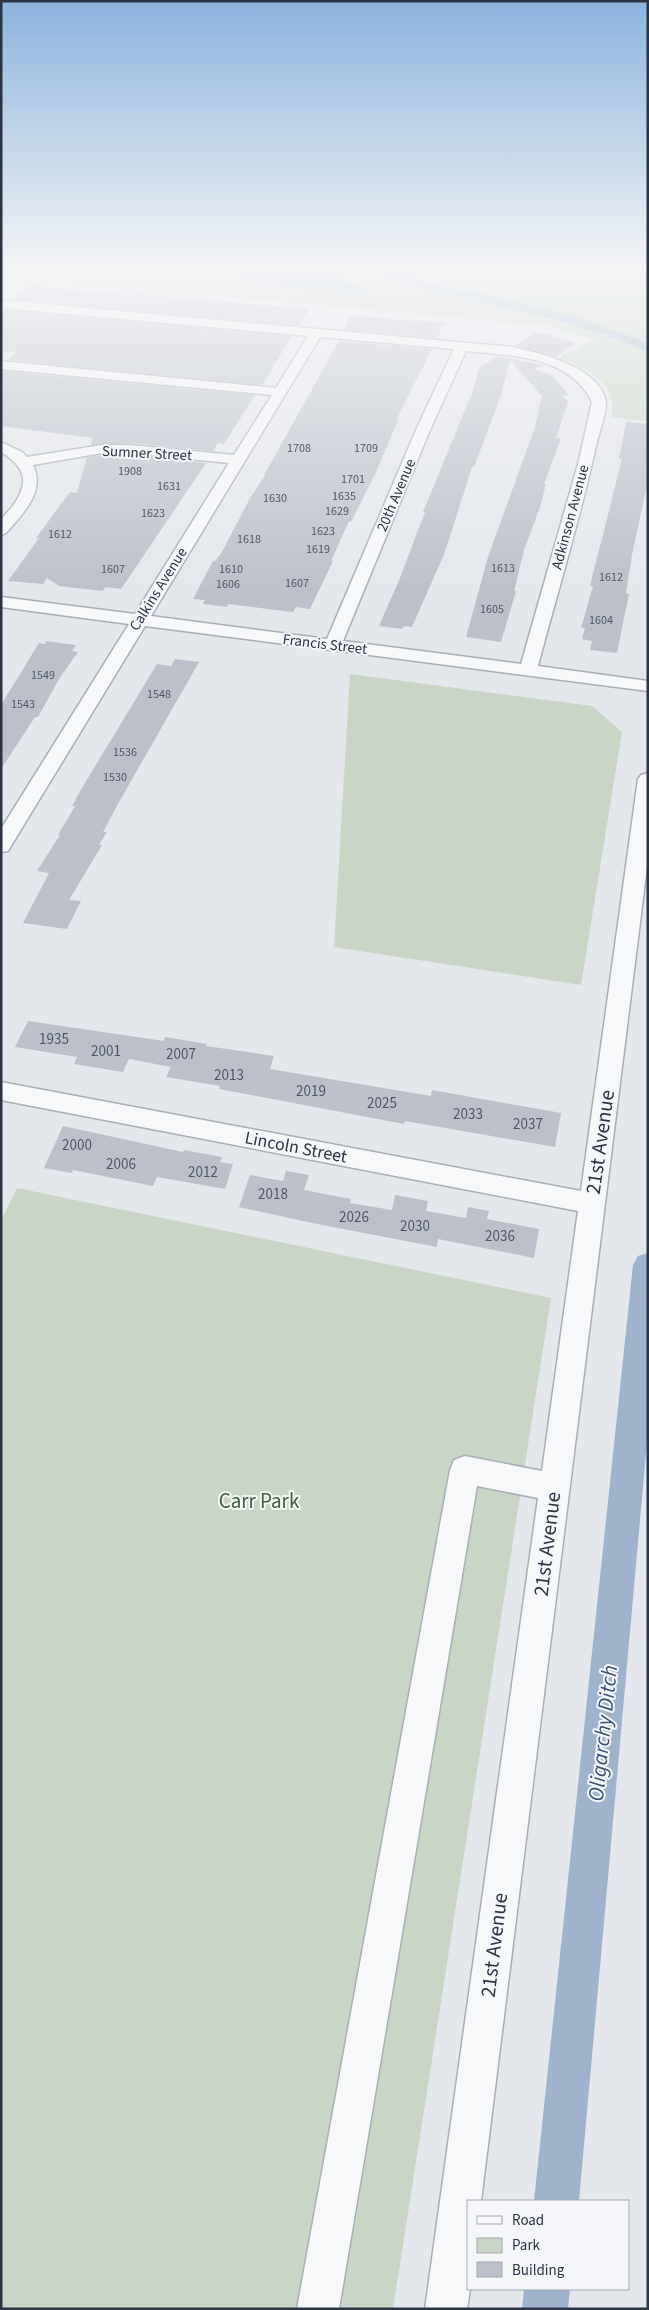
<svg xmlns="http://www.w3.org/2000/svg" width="649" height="2310" font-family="'Source Sans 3',sans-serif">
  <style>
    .green { fill: #c9d6c5 }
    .water { fill: #9fb4cc }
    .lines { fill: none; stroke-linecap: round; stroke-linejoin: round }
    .canal { fill: #9fb4cc; fill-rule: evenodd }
    .building { fill: #bbc0ca }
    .minor-casing { stroke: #a9aeb7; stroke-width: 3 }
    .minor { fill: #f7f8fa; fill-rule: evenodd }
    .labels { text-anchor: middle; stroke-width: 4; stroke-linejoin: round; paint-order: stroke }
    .far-number-label { font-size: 12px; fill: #4f5766 }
    .far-street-label { font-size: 15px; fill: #2b3445; stroke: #f4f6f9 }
    .number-label { font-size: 15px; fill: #4f5766 }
    .street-label { font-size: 18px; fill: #2b3445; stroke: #f4f6f9 }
    .near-street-label { font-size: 21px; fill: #2b3445; stroke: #f4f6f9 }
    .near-park-label { font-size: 21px; fill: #3f6138; stroke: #f4f6f9 }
    .near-water-label { font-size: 22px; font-style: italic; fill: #34527a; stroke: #f4f6f9 }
  </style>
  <rect width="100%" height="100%" fill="#e4e7ec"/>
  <!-- green -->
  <g class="green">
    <path d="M1,268h647v153l-37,-4c8,-34 -26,-49 -52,-60l34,-17 -44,-14 -548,-50z"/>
    <path d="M350,674l242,32 30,26 -41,253 -247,-38z"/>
    <path d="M17,1188l534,110 -158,1011h-392v-1088z"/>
  </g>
  <!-- water -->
  <path class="water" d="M238,268h90l14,11 26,10 4,4 -9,2 -98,-9 -18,-5z"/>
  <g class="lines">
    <!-- canal -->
    <g class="canal">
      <path d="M377,268h15l34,15 66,13 84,21 72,26v9l-43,-17 -58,-18 -130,-29 -26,-10z"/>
      <path d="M648,1253v178l-69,770h-45l99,-936 5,-9z"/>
      <path d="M524,2289h46l-2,20h-46z"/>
    </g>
  </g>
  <!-- building -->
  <g class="building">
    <path d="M28,285l106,11 1,-2 174,15 -10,17 -286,-27z"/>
    <path d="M3,310l289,26 -30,49 -254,-25 8,-8 -15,-1z"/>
    <path d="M351,315l51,5 43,2 -8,16 -93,-8z"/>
    <path d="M535,333l9,1 32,9 -20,14 -42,-11z"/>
    <path d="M339,341l93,8 -36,71 3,-2 -23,54 -25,50 -2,-1 -18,40h2l-23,48 -14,-2 -3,5 -65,-8 -1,3 -24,-3 2,-4 -12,-1 20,-38h2l7,-9 27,-52 16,-25h-1z"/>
    <path d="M498,356l45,9 -9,4 18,6 17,20 -6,1 5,6 -12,36h5l-17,46h2l-6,23 -16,43 -10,41h2l-15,51 -35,-5 22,-80 47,-130 7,-31 -32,-36 -9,35 -27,72h-2l-27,85 -33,75 -8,-1 -2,3 -23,-3 21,-48 25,-66h-2l49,-119 7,-25z"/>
    <path d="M1,371l254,24 -31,49 -6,-1 -5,8 -83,-8 -39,2 2,-7 -92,-12z"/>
    <path d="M626,422l22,2v56l-16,75 -6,38 3,1 -12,59 -27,-3 2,-9 -10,-2 3,-11h-4l12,-42h-3l32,-127h-3z"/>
    <path d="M102,455h28l76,8 -85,126 -16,-2 -2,4 -44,-5 -12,-8 -4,6 -35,-3 31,-43h-3l34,-46 7,1 10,-36z"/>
    <path d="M46,641l30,4 -4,6 6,1 -19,27 -21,38h-3l-34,52v-64l38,-62 6,1z"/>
    <path d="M175,659l24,3 -80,140 -16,30h4l-8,13h3l-33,55 12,1 -14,28 -44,-6 26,-50 -12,-2 23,-36h-2l17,-29h-3l10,-18 75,-124 14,2z"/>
    <path d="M28,1021l136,20 1,-4 42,7 -1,2 68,10 -4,13 161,27 1,-6 129,23 -6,34 -150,-26 -1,3 -185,-35 1,-3 -54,-9 5,-10 -42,-8 -6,13 -49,-8 3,-7 -62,-10z"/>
    <path d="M63,1126l120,26 1,-2 38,7 -2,5 13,2 -8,25 -68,-12 -4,9 -80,-16 -1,3 -28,-5z"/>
    <path d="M286,1171l23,4 -5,15 47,9 -1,4 42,7 3,-15 33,6 -2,10 40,7 2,-11 21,4 -2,8 52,10 -5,29 -96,-19 -1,8 -125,-24 -73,-16 11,-32 33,6z"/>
  </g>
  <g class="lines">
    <!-- minor casing -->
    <g class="minor-casing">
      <g id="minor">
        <path d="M1,300l511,47c27,6 89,20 94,55 1,8 -8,35 -10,44 -16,74 -39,147 -58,220l110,15v10l-503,-65 -134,220 -3,5 -7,1v-23l128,-205 -128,-17v-10l134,17 94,-151 -99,-10h-28l-69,12c13,26 -10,49 -27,68l-5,2c0,-5 -1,-12 1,-16 2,-4 7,-8 10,-12 18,-24 14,-40 -11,-55v-10l21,10 5,5 75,-12h28l104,10 38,-60 -271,-26v-8l275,27 32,-52 -307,-28zM320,337l134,12 -38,81 -89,209 -176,-23zM466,351c44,4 105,5 126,51l-14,62 -57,200 -178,-23 87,-211z"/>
        <path d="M648,773v85l-167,1343h-13v88h2l-3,20h-42l113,-811 -61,-12 -138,823h-42l153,-839 4,-10 11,-4 77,15 36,-260 -577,-111v-18l580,109 57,-412 3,-4z"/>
      </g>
    </g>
    <!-- minor -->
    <use href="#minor" class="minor"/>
  </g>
  <!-- sky -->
  <linearGradient id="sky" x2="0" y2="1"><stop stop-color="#8bb4dd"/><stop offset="0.45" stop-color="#f3f4f6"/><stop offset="1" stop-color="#f3f4f6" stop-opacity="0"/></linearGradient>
  <rect width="649" height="591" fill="url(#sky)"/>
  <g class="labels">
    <!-- far-number labels -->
    <g class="far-number-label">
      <text x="299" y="452">1708</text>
      <text x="366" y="452">1709</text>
      <text x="130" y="475">1908</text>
      <text x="353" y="483">1701</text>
      <text x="169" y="490">1631</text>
      <text x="344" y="500">1635</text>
      <text x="275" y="502">1630</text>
      <text x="337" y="515">1629</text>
      <text x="153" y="517">1623</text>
      <text x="323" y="535">1623</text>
      <text x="60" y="538">1612</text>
      <text x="249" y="543">1618</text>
      <text x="318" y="553">1619</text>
      <text x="503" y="572">1613</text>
      <text x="113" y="573">1607</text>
      <text x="231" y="573">1610</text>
      <text x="611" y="581">1612</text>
      <text x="297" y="587">1607</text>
      <text x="228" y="588">1606</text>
      <text x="492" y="613">1605</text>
      <text x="601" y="624">1604</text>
      <text x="43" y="679">1549</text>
      <text x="159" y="698">1548</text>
      <text x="23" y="708">1543</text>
      <text x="125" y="756">1536</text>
      <text x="115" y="781">1530</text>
    </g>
    <!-- far-street labels -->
    <g class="far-street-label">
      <text transform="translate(147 453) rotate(3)" y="5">Sumner Street</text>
      <text transform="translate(396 495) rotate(-67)" y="5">20th Avenue</text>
      <text transform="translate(570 517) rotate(-75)" y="5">Adkinson Avenue</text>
      <text transform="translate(158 589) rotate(-58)" y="5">Calkins Avenue</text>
      <text transform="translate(325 644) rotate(7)" y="5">Francis Street</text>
    </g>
    <!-- number labels -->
    <g class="number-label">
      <text x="54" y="1044">1935</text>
      <text x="106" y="1056">2001</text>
      <text x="181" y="1059">2007</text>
      <text x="229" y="1080">2013</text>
      <text x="311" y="1096">2019</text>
      <text x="382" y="1108">2025</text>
      <text x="468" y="1119">2033</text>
      <text x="528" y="1129">2037</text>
      <text x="77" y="1150">2000</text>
      <text x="121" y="1169">2006</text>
      <text x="203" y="1177">2012</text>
      <text x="273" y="1199">2018</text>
      <text x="354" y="1222">2026</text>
      <text x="415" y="1231">2030</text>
      <text x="500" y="1241">2036</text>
    </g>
    <!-- street labels -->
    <g class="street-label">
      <text transform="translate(296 1147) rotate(11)" y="6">Lincoln Street</text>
    </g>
    <!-- near-street labels -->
    <g class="near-street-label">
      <text transform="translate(600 1142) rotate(-82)" y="7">21st Avenue</text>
      <text transform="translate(547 1544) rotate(-83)" y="7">21st Avenue</text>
      <text transform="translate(494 1945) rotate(-83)" y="7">21st Avenue</text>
    </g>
    <!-- near-park labels -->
    <g class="near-park-label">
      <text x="259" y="1508">Carr Park</text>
    </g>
    <!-- near-water labels -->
    <g class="near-water-label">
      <text transform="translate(602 1733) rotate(-84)" y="8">Oligarchy Ditch</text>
    </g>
  </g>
  <!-- border -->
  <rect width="649" height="2310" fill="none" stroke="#2b3445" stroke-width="5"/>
  <!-- legend -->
  <rect x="467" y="2200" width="162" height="90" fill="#f4f6f9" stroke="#a4a8b1"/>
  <rect x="477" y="2216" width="25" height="8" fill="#f7f8fa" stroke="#a4a8b1"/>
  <text x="512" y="2225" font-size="15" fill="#2b3445">Road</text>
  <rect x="477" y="2238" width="25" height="15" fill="#c9d6c5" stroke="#a4a8b1"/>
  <text x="512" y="2250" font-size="15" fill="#2b3445">Park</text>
  <rect x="477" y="2262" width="25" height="15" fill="#bbc0ca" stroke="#a4a8b1"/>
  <text x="512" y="2275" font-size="15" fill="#2b3445">Building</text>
</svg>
